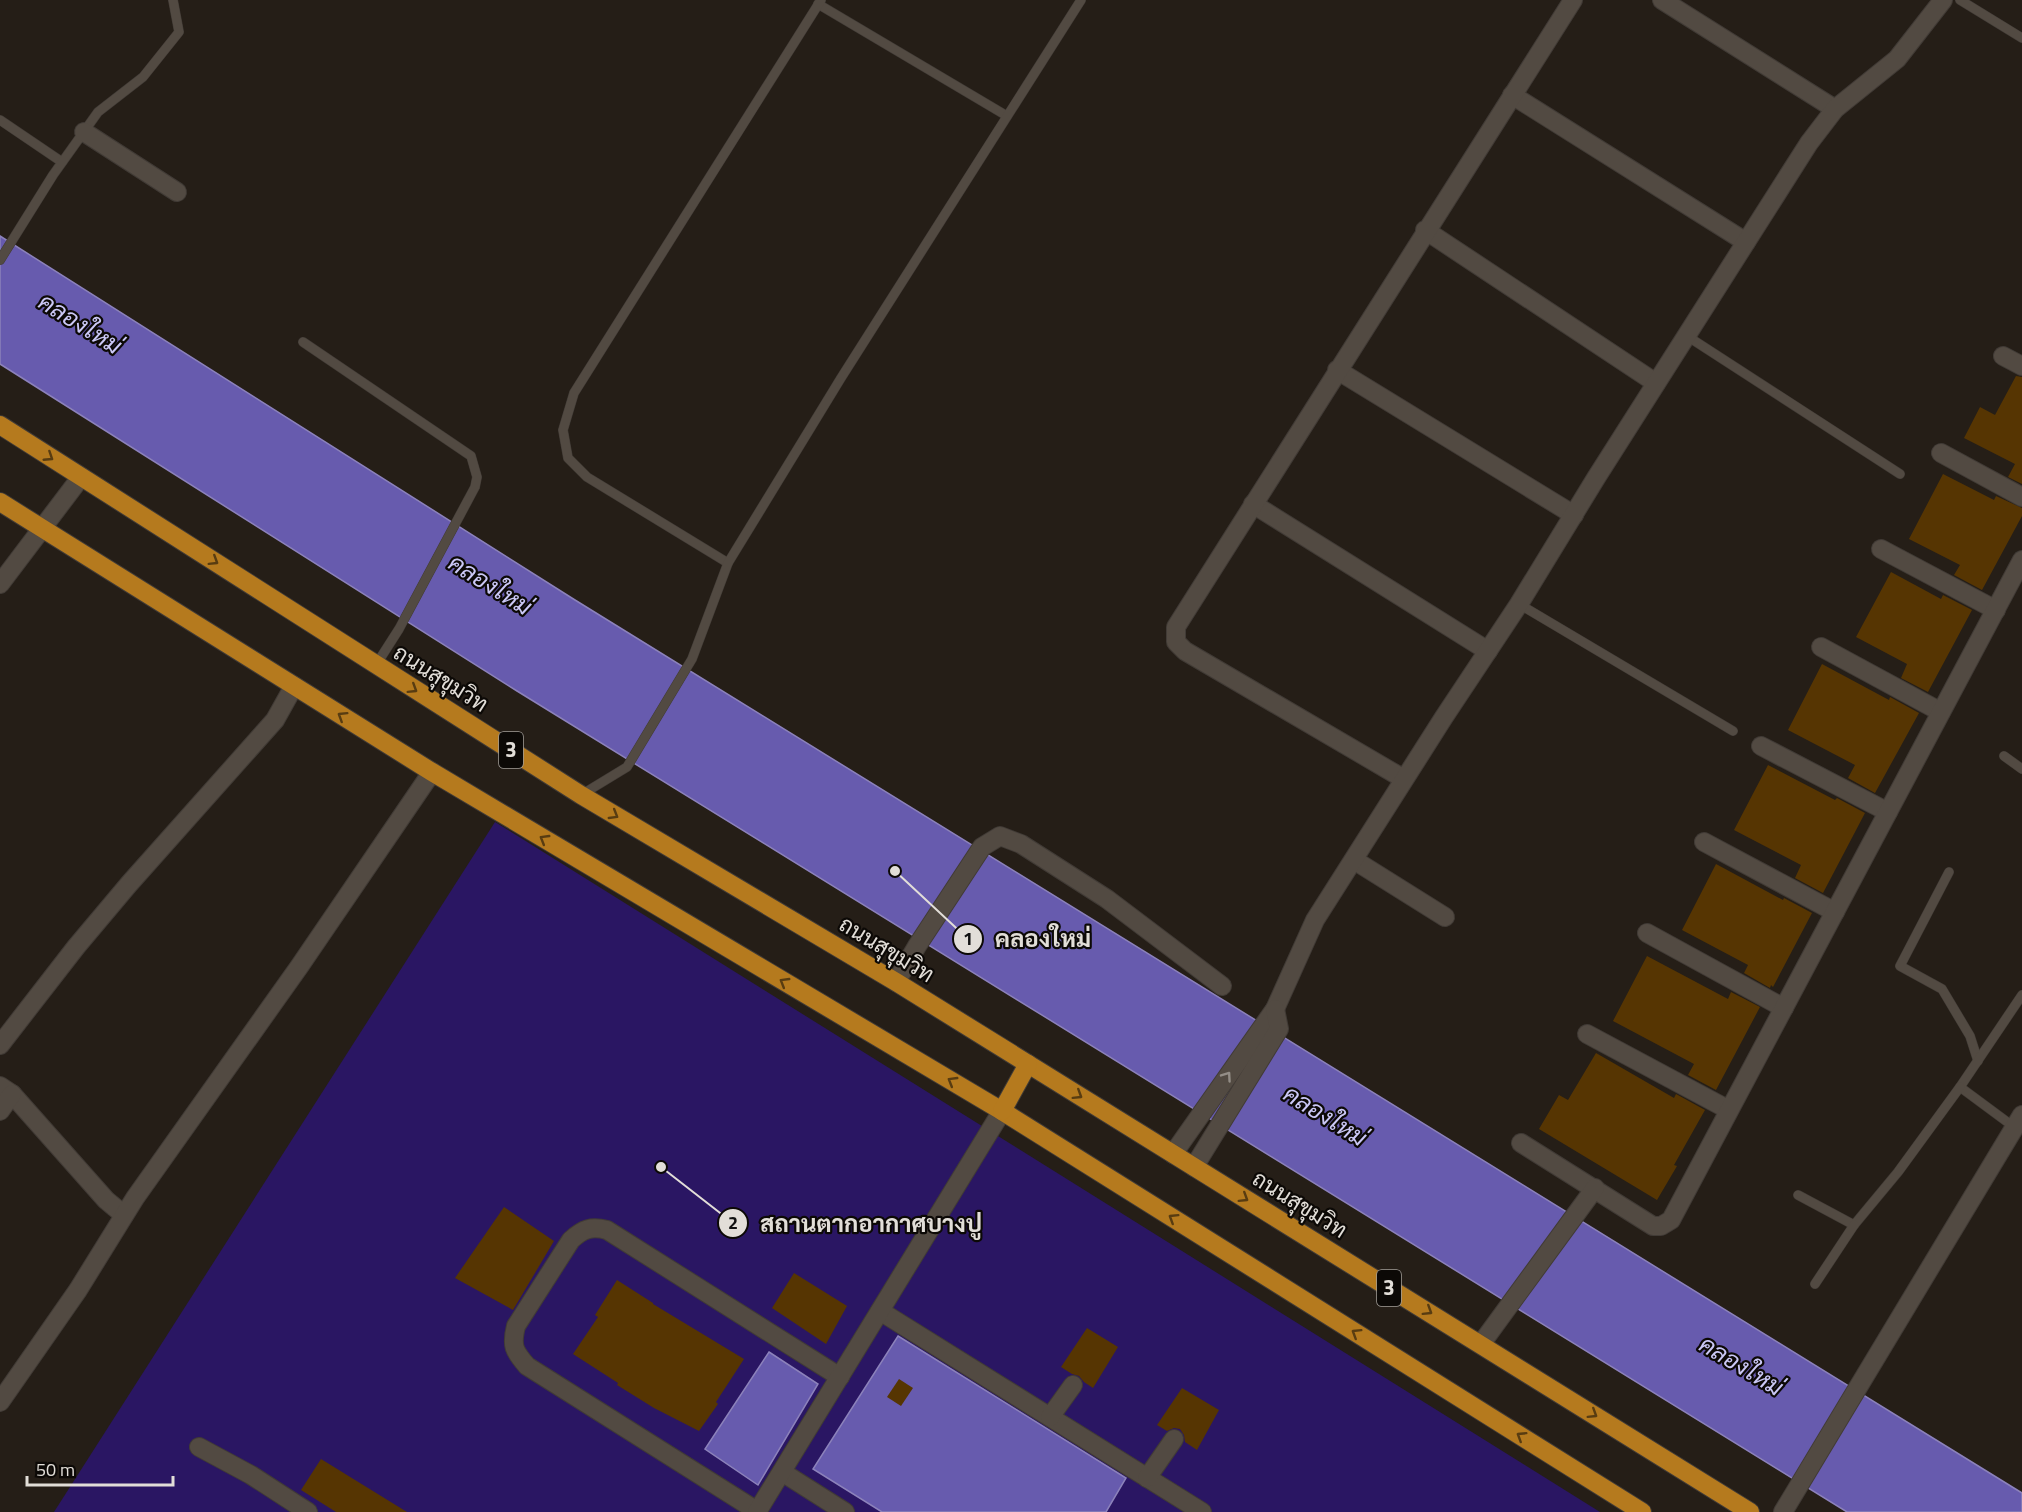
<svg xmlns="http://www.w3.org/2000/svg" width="2022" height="1512" font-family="'Titillium Web',Sarabun,sans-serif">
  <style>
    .green { fill: #2a1663 }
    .water { fill: #675bae; stroke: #8c82bb; stroke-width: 1.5 }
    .building { fill: #563502 }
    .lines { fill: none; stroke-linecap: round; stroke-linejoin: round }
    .service-casing { stroke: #413b36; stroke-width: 10 }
    .minor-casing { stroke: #413b36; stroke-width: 20 }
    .trunk-casing { stroke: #413b36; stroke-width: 20 }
    .service { stroke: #524a42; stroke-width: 9 }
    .minor { stroke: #524a42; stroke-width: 18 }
    .trunk { stroke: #b57a1e; stroke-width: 18 }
    .oneway { stroke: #583c11 }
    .oneway2 { stroke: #938d86 }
    .labels { text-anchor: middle; stroke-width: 4.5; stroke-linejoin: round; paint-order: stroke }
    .shield { fill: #0c0906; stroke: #a29e99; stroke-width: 1.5 }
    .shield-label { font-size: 21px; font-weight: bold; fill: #e2ded8 }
    .street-label { font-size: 22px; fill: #e2ded8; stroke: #0c0906 }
    .water-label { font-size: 24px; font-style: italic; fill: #cbc8f6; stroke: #0c0906 }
    .leader { fill: none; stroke: #e2ded8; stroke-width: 2 }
    .callout-dot { fill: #e2ded8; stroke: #0c0906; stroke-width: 2 }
    .mark-label { font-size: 18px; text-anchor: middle; font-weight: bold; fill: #111 }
    .callout-label { font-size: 24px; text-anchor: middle; font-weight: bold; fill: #e2ded8; stroke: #0c0906; stroke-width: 4.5; stroke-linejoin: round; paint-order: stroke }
  </style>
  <rect width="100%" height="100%" fill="#251e17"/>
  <!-- green -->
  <path class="green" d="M495,822l1105,690h-1546z"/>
  <!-- water -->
  <g class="water">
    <path d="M0,236l575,364 1447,893v19h-175l-1330,-821 -517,-327z"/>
    <path d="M898,1336l228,142 -20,34h-224l-69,-43z"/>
    <path d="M769,1352l49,32 -60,101 -53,-36z"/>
  </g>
  <!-- building -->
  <g class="building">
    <path d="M2016,376l6,1v107l-14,-7 7,-13 -51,-26 16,-31 15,8z"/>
    <path d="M1943,474l51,26 2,-4 26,12v8l-40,74 -28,-15 6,-10 -51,-26z"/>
    <path d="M1891,572l50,27 2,-4 29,15 -44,82 -27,-14 6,-14 -51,-27z"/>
    <path d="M1822,664l67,36 1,-3 29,16 -44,80 -27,-15 7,-13 -67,-35z"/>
    <path d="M1768,765l67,35 2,-2 28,15 -42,80 -28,-15 6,-13 -67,-35z"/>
    <path d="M1716,864l67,36 1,-2 28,15 -39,74 -2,-2 -1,3 -26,-15 4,-8 -66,-35z"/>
    <path d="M1647,956l81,43 3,-7 29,15 -44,83 -28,-15 6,-11 -81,-43z"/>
    <path d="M1596,1053l78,45 2,-4 29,16 -31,55 3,1 -20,34 -118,-71 20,-34 9,5z"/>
    <path d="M504,1207l50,34 -41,69 -58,-32z"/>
    <path d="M794,1273l53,33 -21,38 -54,-36z"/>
    <path d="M617,1280l36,23v1l91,55 -28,43 2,2 -19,27 -45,-23 -37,-23 1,-2 -45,-29 25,-37 -3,-2z"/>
    <path d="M1087,1328l31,19 -25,41 -9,-6 -5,-6 -7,-2 -11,-7z"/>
    <path d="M899,1379l14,9 -12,18 -14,-9z"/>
    <path d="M1182,1388l37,22 -22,40 -12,-8 -1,-7 -4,-6 -6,-1 -7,3 -10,-6z"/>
    <path d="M321,1459l86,53h-71l-35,-22z"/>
  </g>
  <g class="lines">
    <!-- service casing -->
    <g class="service-casing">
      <g id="service">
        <path d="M1960,0l62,38"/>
        <path d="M818,4l189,112"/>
        <path d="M0,120l62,42"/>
        <path d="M0,260l53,-85 45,-63 45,-35 36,-45 -6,-32"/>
        <path d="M1687,336l213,138"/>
        <path d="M303,342l168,114 6,21 -2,10 -76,142 -23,36"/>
        <path d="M728,563l-141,-86 -19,-19 -5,-28 11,-37 247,-393"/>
        <path d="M1519,604l214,127"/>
        <path d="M2004,756l18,13"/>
        <path d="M581,795l46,-28 65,-108 36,-96 113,-185 240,-378"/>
        <path d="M1949,872l-49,94 42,23 28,47 8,25"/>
        <path d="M2014,1127l-54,-40 62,-92"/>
        <path d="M1798,1195l56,30 44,-53 62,-85"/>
        <path d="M1815,1284l39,-59"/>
      </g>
    </g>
    <!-- minor casing -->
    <g class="minor-casing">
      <g id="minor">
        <path d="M1662,0l173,109"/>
        <path d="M1512,95l234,147"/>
        <path d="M84,132l93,60"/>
        <path d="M1425,230l231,153"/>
        <path d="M2003,356l19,10"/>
        <path d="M1337,370l237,145"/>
        <path d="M1941,453l81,44"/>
        <path d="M1253,504l235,147"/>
        <path d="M1881,549l115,61"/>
        <path d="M0,584l81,-107"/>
        <path d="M1821,647l120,65"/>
        <path d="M1761,746l127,66"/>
        <path d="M1404,779l-219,-128 -9,-9v-15l397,-627"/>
        <path d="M1704,842l131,70"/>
        <path d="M1354,860l91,57"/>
        <path d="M1647,933l137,75"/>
        <path d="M896,982l21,-36 65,-99 18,-11 21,8 86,55 115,87"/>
        <path d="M1587,1034l142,76"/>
        <path d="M0,1045l76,-98 53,-63 146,-164 19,-34"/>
        <path d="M0,1086l12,8 94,106 18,15"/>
        <path d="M0,1111l12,-17"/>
        <path d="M1521,1143l132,83h8l10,-6 351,-660"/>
        <path d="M1173,1154l102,-145 40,-89 129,-203 75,-113 77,-126 213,-335 26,-34 62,-50 46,-59"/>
        <path d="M1194,1167l85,-138 -4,-20"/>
        <path d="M880,1311l322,201"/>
        <path d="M1481,1344l114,-156"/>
        <path d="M0,1402l78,-112 57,-92 164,-231 133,-195"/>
        <path d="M1050,1417l23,-32"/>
        <path d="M199,1447l52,28 57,37"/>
        <path d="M782,1472l63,40"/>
        <path d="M1147,1478l27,-39"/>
        <path d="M757,1511l-230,-145c-13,-15 -16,-20 -11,-40l55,-86c12,-11 20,-14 36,-10l233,147"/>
        <path d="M757,1512l245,-401"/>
        <path d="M1783,1512l239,-397"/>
      </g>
    </g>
    <!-- trunk casing -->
    <g class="trunk-casing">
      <g id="trunk">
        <path d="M0,425l581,370 315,187 854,530"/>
        <path d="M0,502l432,270 570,339 640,401"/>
        <path d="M1002,1111l26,-47"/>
      </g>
    </g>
    <!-- service -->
    <use href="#service" class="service"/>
    <!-- minor -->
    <use href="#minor" class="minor"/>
    <!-- trunk -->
    <use href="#trunk" class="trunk"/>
  </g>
  <!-- one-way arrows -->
  <defs><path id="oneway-chevron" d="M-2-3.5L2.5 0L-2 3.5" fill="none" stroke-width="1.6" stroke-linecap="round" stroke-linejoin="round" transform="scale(1.5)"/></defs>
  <g class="oneway">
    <use href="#oneway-chevron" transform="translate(49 457) rotate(33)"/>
    <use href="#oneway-chevron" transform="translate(214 561) rotate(32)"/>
    <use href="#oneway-chevron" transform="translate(413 689) rotate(32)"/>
    <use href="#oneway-chevron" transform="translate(342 716) rotate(-148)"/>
    <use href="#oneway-chevron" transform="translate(614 815) rotate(31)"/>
    <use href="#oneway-chevron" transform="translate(544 839) rotate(-149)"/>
    <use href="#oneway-chevron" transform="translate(784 982) rotate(-149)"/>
    <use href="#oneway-chevron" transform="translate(952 1081) rotate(-149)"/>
    <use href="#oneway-chevron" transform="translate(1078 1095) rotate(32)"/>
    <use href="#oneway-chevron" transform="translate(1244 1198) rotate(32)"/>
    <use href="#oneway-chevron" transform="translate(1173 1218) rotate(-148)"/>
    <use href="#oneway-chevron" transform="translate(1428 1311) rotate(32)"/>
    <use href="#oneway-chevron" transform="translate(1356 1333) rotate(-148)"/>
    <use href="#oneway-chevron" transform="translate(1593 1414) rotate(32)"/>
    <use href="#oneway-chevron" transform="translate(1521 1436) rotate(-148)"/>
  </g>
  <use class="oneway2" href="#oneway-chevron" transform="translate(1227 1076) rotate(-55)"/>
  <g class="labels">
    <!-- shield labels -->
    <g class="shield">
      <rect x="499" y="732" width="24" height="36" rx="4.5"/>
      <rect x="1377" y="1270" width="24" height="36" rx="4.5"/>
    </g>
    <g class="shield-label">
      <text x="511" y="757">3</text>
      <text x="1389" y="1295">3</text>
    </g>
    <!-- street labels -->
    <g class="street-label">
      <text transform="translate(441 678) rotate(32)" y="8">ถนนสุขุมวิท</text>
      <text transform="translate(887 949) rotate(31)" y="8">ถนนสุขุมวิท</text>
      <text transform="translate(1300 1204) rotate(32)" y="8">ถนนสุขุมวิท</text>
    </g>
    <!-- water labels -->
    <g class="water-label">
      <text transform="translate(80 324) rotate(32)" y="8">คลองใหม่</text>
      <text transform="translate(490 585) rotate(32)" y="8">คลองใหม่</text>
      <text transform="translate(1325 1116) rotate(32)" y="8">คลองใหม่</text>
      <text transform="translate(1741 1366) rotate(31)" y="8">คลองใหม่</text>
    </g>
  </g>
  <!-- callouts -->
  <path class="leader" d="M895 871L968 939M661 1167L733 1223"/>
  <g class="callout-dot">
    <circle cx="895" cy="871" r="6"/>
    <circle cx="661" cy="1167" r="6"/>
    <circle cx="968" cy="939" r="15"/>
    <circle cx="733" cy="1223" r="15"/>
  </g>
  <g class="mark-label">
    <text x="968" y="945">1</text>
    <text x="733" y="1229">2</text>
  </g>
  <g class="callout-label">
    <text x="1043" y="947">คลองใหม่</text>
    <text x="871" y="1232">สถานตากอากาศบางปู</text>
  </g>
  <!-- scale -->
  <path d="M27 1476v9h146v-9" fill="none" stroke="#e2ded8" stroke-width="3"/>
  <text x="36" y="1476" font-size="18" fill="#e2ded8" stroke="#0c0906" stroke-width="4.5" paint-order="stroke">50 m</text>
</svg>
